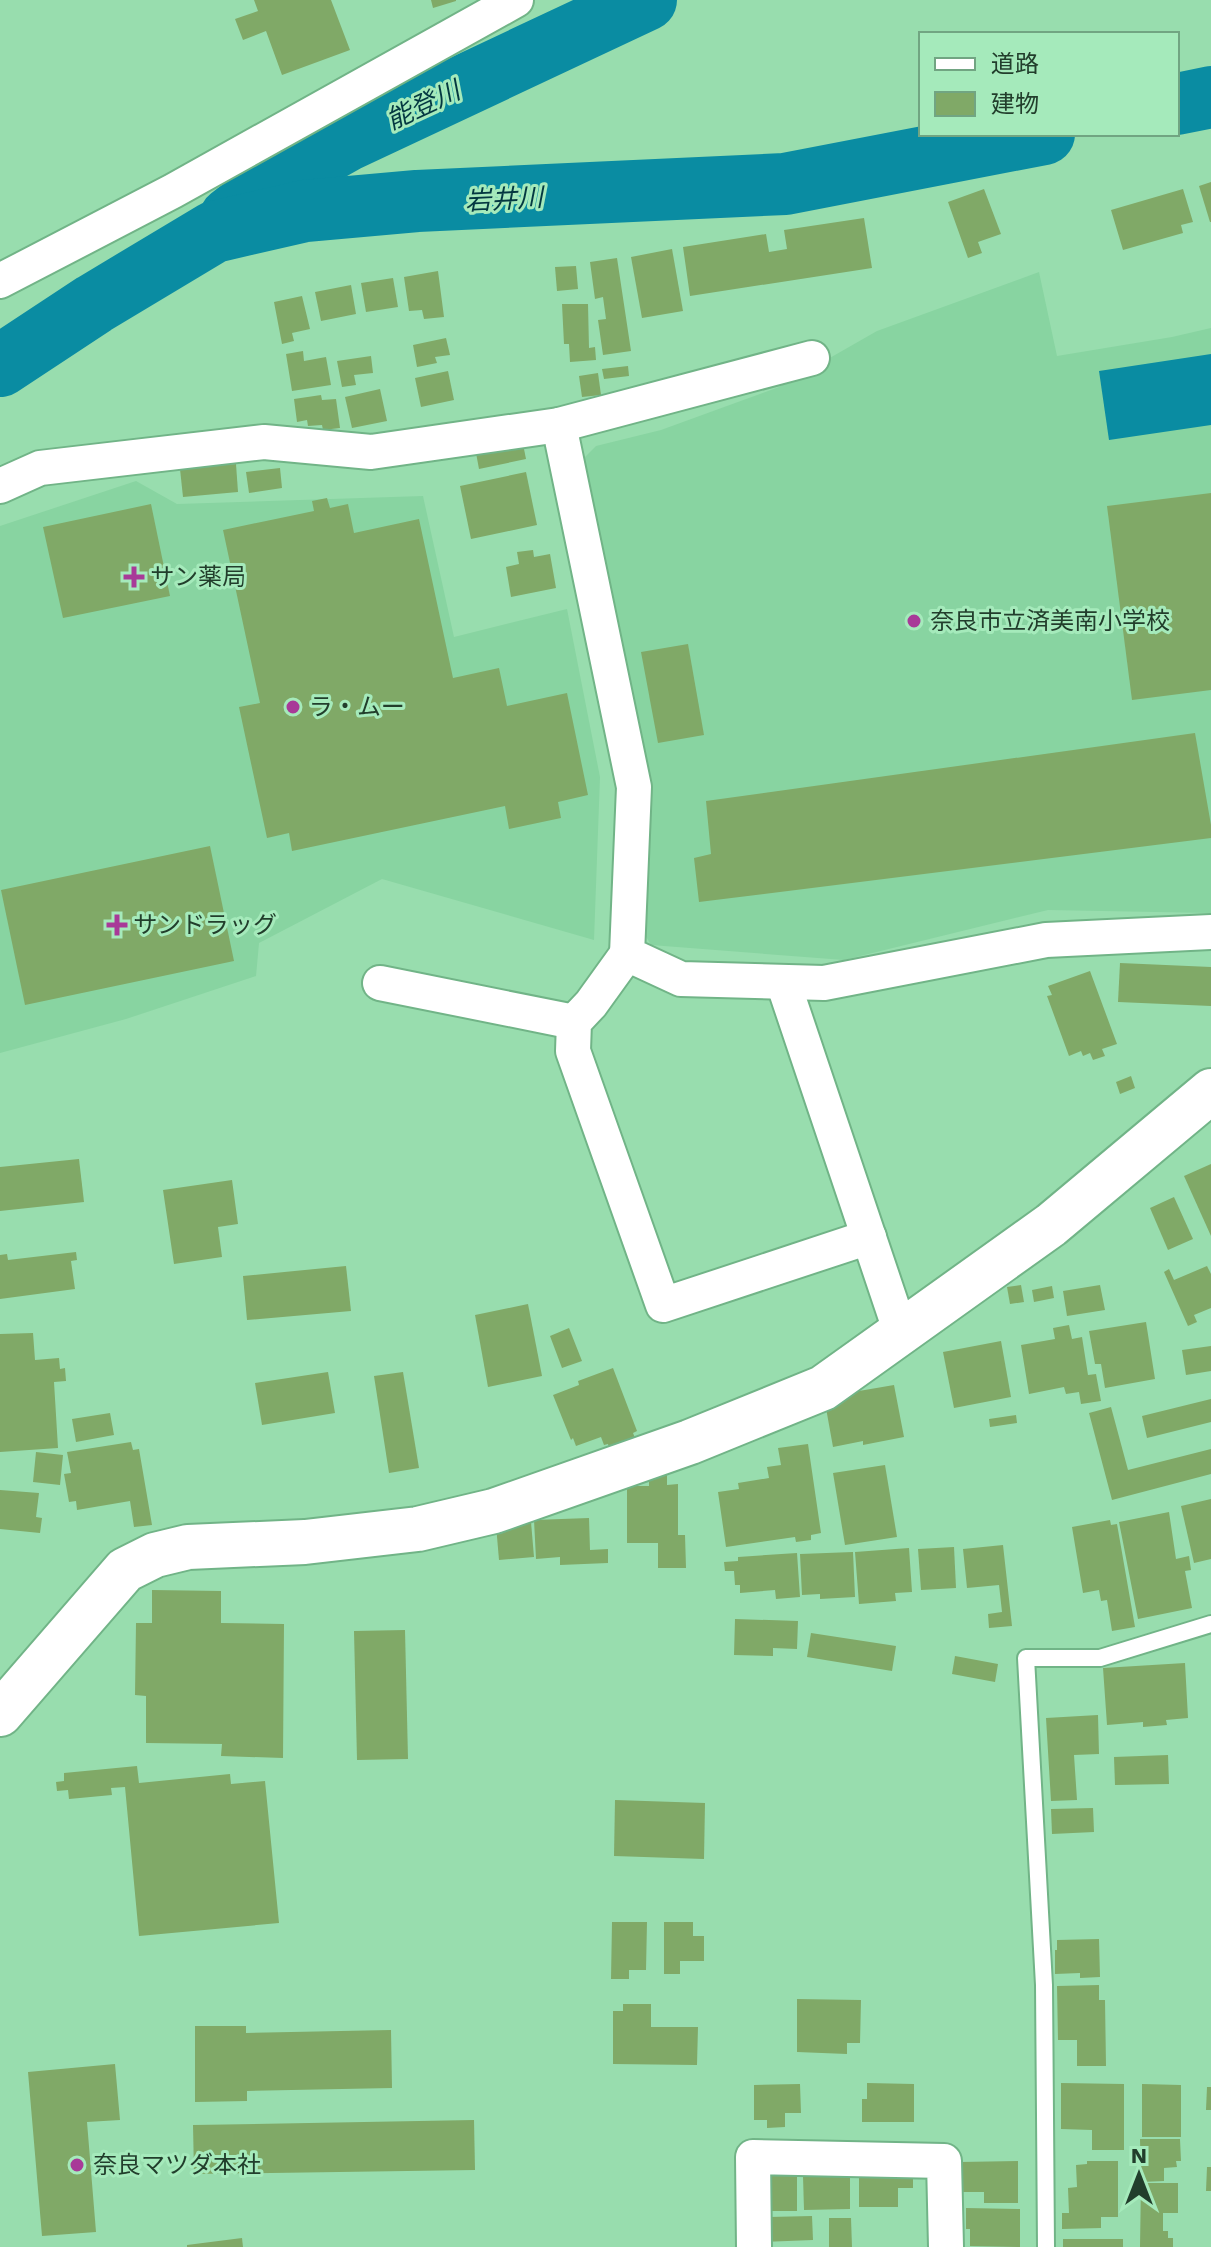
<svg xmlns="http://www.w3.org/2000/svg" width="1211" height="2247" font-family="'Work Sans','Noto Sans JP',sans-serif">
  <style>
    .built { fill: #88d4a1 }
    .water { fill: #0a8ca2 }
    .lines { fill: none; stroke-linecap: round; stroke-linejoin: round }
    .river { stroke: #0a8ca2; stroke-width: 62 }
    .building { fill: #80a967 }
    .lane-casing { stroke: #71b487; stroke-width: 20 }
    .street-casing { stroke: #71b487; stroke-width: 38 }
    .secondary-casing { stroke: #71b487; stroke-width: 48 }
    .lane { stroke: #fff; stroke-width: 16 }
    .street { stroke: #fff; stroke-width: 34 }
    .secondary { stroke: #fff; stroke-width: 44 }
    .poi-dot { fill: #a83a98; stroke: #a5eabb; stroke-width: 3 }
    .labels { text-anchor: middle; stroke-width: 6; stroke-linejoin: round; paint-order: stroke }
    .poi-label { font-size: 24px; fill: #223e2c; stroke: #a5eabb; text-anchor: start }
    .water-label { font-size: 26px; font-style: italic; fill: #043841; stroke: #a5eabb }
  </style>
  <rect width="100%" height="100%" fill="#98ddae"/>
  <!-- built -->
  <g class="built">
    <path d="M1039,272l18,84 115,-19 39,-9v585l-163,-3 -204,50 -193,-15 -10,-17 11,-145 -69,-324 13,-13 65,-16 118,-43 98,-56z"/>
    <path d="M136,481l41,23 246,-8 31,141 113,-28 33,168 -6,163 -212,-61 -123,64 -3,33 -130,43 -126,34v-527z"/>
  </g>
  <!-- water -->
  <path class="water" d="M1211,354v71l-102,15 -10,-69z"/>
  <g class="lines">
    <!-- river -->
    <g class="river">
      <path d="M1177,104l34,-7"/>
      <path d="M230,218l54,-42 62,-35 300,-141"/>
      <path d="M0,366l94,-62 120,-72 91,-21 112,-10 368,-17 259,-50"/>
    </g>
  </g>
  <!-- building -->
  <g class="building">
    <path d="M254,0h77l19,50 -68,25 -16,-44 -23,9 -8,-21 23,-8z"/>
    <path d="M431,0h25v1l-23,7z"/>
    <path d="M1211,182v40h-1l-11,-36z"/>
    <path d="M984,189l17,45 -23,8 4,11 -14,5 -20,-56z"/>
    <path d="M1183,189l10,33 -12,3 2,8 -60,17 -12,-40z"/>
    <path d="M864,218l8,50 -182,28 -7,-49 83,-13 3,18 18,-3 -3,-19z"/>
    <path d="M672,249l11,62 -41,7 -11,-61z"/>
    <path d="M617,258l14,93 -28,4 -5,-35 8,-1 -3,-22 -8,2 -5,-37z"/>
    <path d="M576,266l2,23 -21,2 -2,-24z"/>
    <path d="M438,271l6,46 -20,2 -2,-9 -13,1 -5,-34z"/>
    <path d="M393,278l5,29 -32,5 -5,-29z"/>
    <path d="M351,285l5,29 -35,7 -6,-29z"/>
    <path d="M302,296l8,33 -18,4 2,8 -12,3 -8,-42z"/>
    <path d="M562,304h26l1,44 6,-1 1,13 -26,2 -1,-18h-5z"/>
    <path d="M446,338l4,17 -15,2 2,6 -20,4 -4,-22z"/>
    <path d="M303,351l1,10 22,-4 5,28 -39,6 -6,-37z"/>
    <path d="M371,356l2,17 -19,2 2,10 -14,2 -5,-26z"/>
    <path d="M628,366l1,10 -25,3 -2,-10z"/>
    <path d="M448,371l6,29 -33,7 -6,-29z"/>
    <path d="M598,373l3,22 -19,2 -3,-21z"/>
    <path d="M380,389l7,32 -35,7 -7,-31z"/>
    <path d="M321,395l1,5 14,-1 4,29 -17,2 -1,-5 -14,1 -1,-6 -10,2 -3,-23z"/>
    <path d="M523,444l3,15 -47,10 -3,-16z"/>
    <path d="M236,464l2,28 -55,5 -3,-28z"/>
    <path d="M280,468l2,20 -33,5 -3,-21z"/>
    <path d="M526,472l11,53 -66,14 -11,-53z"/>
    <path d="M1211,493v197l-79,10 -25,-194z"/>
    <path d="M327,498l3,10 18,-4 6,29 65,-14 34,159 46,-10 8,38 60,-13 21,102 -30,7 3,16 -52,11 -4,-23 -213,45 -3,-18 -22,5 -28,-131 21,-4 -37,-173 91,-19 -2,-10z"/>
    <path d="M151,504l19,92 -107,22 -20,-91z"/>
    <path d="M533,550l1,7 16,-3 6,34 -45,9 -5,-30 13,-3 -2,-12z"/>
    <path d="M688,644l16,91 -46,8 -17,-91z"/>
    <path d="M1195,733l16,92v13l-512,64 -5,-44 17,-4 -5,-53z"/>
    <path d="M210,846l24,115 -209,44 -24,-115z"/>
    <path d="M1120,963l91,4v39l-93,-4z"/>
    <path d="M1090,971l27,73 -15,5 3,7 -12,4 -3,-7 -7,3 -2,-5 -12,5 -22,-60 5,-1 -4,-9z"/>
    <path d="M1131,1076l4,12 -15,6 -4,-12z"/>
    <path d="M79,1159l5,43 -84,9v-44z"/>
    <path d="M1211,1164v72l-27,-60z"/>
    <path d="M232,1180l6,44 -20,3 4,30 -48,7 -11,-74z"/>
    <path d="M1174,1197l19,42 -25,11 -18,-42z"/>
    <path d="M76,1252l1,8 -6,1 4,28 -75,10v-44l7,-1 1,6z"/>
    <path d="M346,1266l5,45 -104,9 -4,-44z"/>
    <path d="M1207,1266l4,8v34l-17,7 3,7 -9,4 -24,-54 5,-3 5,11z"/>
    <path d="M1021,1285l3,17 -14,2 -3,-17z"/>
    <path d="M1100,1285l5,25 -38,6 -4,-25z"/>
    <path d="M1052,1286l2,12 -20,4 -2,-12z"/>
    <path d="M528,1304l14,72 -54,11 -13,-72z"/>
    <path d="M1146,1322l9,57 -50,9 -4,-24h-6l-6,-33z"/>
    <path d="M1069,1325l3,14 10,-2 6,38 8,-1 5,27 -20,3 -2,-12 -13,2 -2,-7 -35,7 -8,-49 34,-6 -2,-11z"/>
    <path d="M569,1328l13,33 -20,7 -12,-32z"/>
    <path d="M33,1333l2,27 24,-2 1,11 5,-1 1,13 -12,1 4,66 -58,4v-118z"/>
    <path d="M1001,1341l10,56 -57,11 -11,-56z"/>
    <path d="M1211,1346v25l-25,4 -4,-25z"/>
    <path d="M613,1368l24,63 -4,2 2,5 -26,10 -1,-4 -4,1 -3,-8 -25,9 -3,-8 -2,2 -18,-45 26,-10 -1,-4z"/>
    <path d="M328,1372l7,41 -73,12 -7,-42z"/>
    <path d="M403,1372l16,96 -30,5 -15,-97z"/>
    <path d="M894,1385l10,52 -41,8v-4l-30,6 -9,-50z"/>
    <path d="M1211,1399v23l-64,16 -5,-22z"/>
    <path d="M1111,1407l17,63 83,-21v25l-99,26 -23,-87z"/>
    <path d="M110,1413l4,22 -38,7 -4,-23z"/>
    <path d="M1016,1415l1,8 -27,4 -1,-8z"/>
    <path d="M131,1442l2,8 6,-1 13,76 -18,2 -4,-26 -53,9 -1,-9 -7,1 -5,-28 7,-1 -4,-21z"/>
    <path d="M808,1444l13,89 -10,2v5l-15,2 -1,-5 -69,10 -8,-55 21,-3 -1,-6 31,-5 -2,-11 14,-2 -3,-17z"/>
    <path d="M36,1452l27,3 -3,30 -27,-3z"/>
    <path d="M885,1465l12,72 -52,8 -12,-72z"/>
    <path d="M649,1474h18v11l11,-1v51h7l1,33h-28v-25h-31v-57h22z"/>
    <path d="M0,1490l39,3 -3,24 6,1 -2,15 -40,-4z"/>
    <path d="M1211,1499v60l-17,4 -13,-57z"/>
    <path d="M1169,1512l7,47 13,-3 2,14 -6,1 7,37 -54,11 -19,-97z"/>
    <path d="M589,1518l1,32 18,-1v14l-48,2v-8l-24,2 -2,-39z"/>
    <path d="M1110,1520l1,5 6,-1 18,103 -23,4 -5,-31 -6,1 -2,-11 -16,3 -11,-66z"/>
    <path d="M531,1522l3,35 -35,3 -3,-35z"/>
    <path d="M1003,1545l9,81 -23,2 -1,-14 14,-2 -3,-27 -32,3 -4,-39z"/>
    <path d="M954,1547l2,41 -35,2 -3,-41z"/>
    <path d="M909,1548l3,44 -17,1 1,8 -37,3 -4,-52z"/>
    <path d="M853,1552l2,45 -35,2v-5l-18,1 -2,-41z"/>
    <path d="M797,1553l3,44 -24,2 -1,-9 -35,3v-8h-5l-1,-14h-9l-1,-9 14,-1v-4z"/>
    <path d="M152,1590l69,1v32l63,1 -1,134 -62,-2 1,-12 -76,-1v-47l-11,-1 1,-72h16z"/>
    <path d="M735,1619l63,2 -1,28 -24,-1v8l-39,-1z"/>
    <path d="M405,1630l3,129 -51,1 -3,-129z"/>
    <path d="M811,1633l85,13 -4,25 -85,-14z"/>
    <path d="M955,1656l43,8 -3,18 -43,-8z"/>
    <path d="M1185,1663l3,55 -22,2 1,5 -24,2v-5l-36,3 -4,-57z"/>
    <path d="M1098,1715l1,39 -25,1 3,45 -26,1 -5,-83z"/>
    <path d="M1168,1755l1,29 -54,1 -1,-28z"/>
    <path d="M137,1766l2,17 91,-9 1,10 34,-3 14,142 -140,13 -14,-149 -14,1 1,7 -43,4 -1,-9 -11,1 -1,-9 8,-1v-8z"/>
    <path d="M615,1800l90,3 -1,56 -90,-3z"/>
    <path d="M1093,1808l1,24 -42,2 -1,-25z"/>
    <path d="M612,1922h35l-1,48h-17v9h-18z"/>
    <path d="M664,1922h29v14h11v25h-24v13h-16z"/>
    <path d="M1099,1939l1,38 -20,1v-5l-25,1v-24h2v-10z"/>
    <path d="M1099,1985v15h6l1,66h-29v-26h-19l-1,-54z"/>
    <path d="M797,1999l64,1 -1,43h-13v11l-50,-2z"/>
    <path d="M623,2004h28v23h47l-1,38 -84,-1v-53h10z"/>
    <path d="M195,2026h51v7l145,-3 1,58 -145,3v10l-52,1z"/>
    <path d="M115,2064l5,56 -33,2 9,110 -54,4 -14,-164z"/>
    <path d="M867,2083l47,1v38h-52v-23h5z"/>
    <path d="M1061,2083l63,1v66h-32v-20l-31,-1z"/>
    <path d="M800,2084l1,29h-16v14l-18,1v-8h-13v-35z"/>
    <path d="M1142,2084l39,1v52h-39z"/>
    <path d="M1207,2087h4v23h-5z"/>
    <path d="M474,2120l1,50 -281,4 -1,-49z"/>
    <path d="M1140,2139h40l1,22h-5l1,6 -13,1v13l-23,1z"/>
    <path d="M1018,2161v42h-34v-11h-24v-30z"/>
    <path d="M1087,2161h31v56h-17v11l-39,1v-16h7l-1,-25 9,-1 -1,-22 11,-1z"/>
    <path d="M1207,2167h4v24h-5z"/>
    <path d="M850,2175v34l-46,1 -1,-34z"/>
    <path d="M755,2176h42v35h-41z"/>
    <path d="M859,2176h54v12h-15v19h-39z"/>
    <path d="M1141,2183h37v30h-15v18h5v7h5v9h-33z"/>
    <path d="M966,2208l54,1v38l-50,-1v-17h-4z"/>
    <path d="M812,2216l1,24 -54,2 10,-25z"/>
    <path d="M829,2218h22l1,29h-23z"/>
    <path d="M242,2238l1,9h-56v-2z"/>
    <rect x="1063" y="2239" width="60" height="8"/>
  </g>
  <g class="lines">
    <!-- lane casing -->
    <g class="lane-casing">
      <path id="lane" d="M1046,2247l-2,-262 -18,-327h74l111,-34"/>
    </g>
    <!-- street casing -->
    <g class="street-casing">
      <g id="street">
        <path d="M0,281l173,-90 343,-191"/>
        <path d="M559,425l75,362 -7,167 54,25 143,4 222,-43 165,-8"/>
        <path d="M0,486l40,-18 224,-26 107,10 188,-27 253,-67"/>
        <path d="M627,954l-36,50 -17,18 -1,29 90,254 206,-68"/>
        <path d="M783,982l118,351"/>
        <path d="M380,983l194,39"/>
        <path d="M754,2247l-1,-90 191,4 2,86"/>
      </g>
    </g>
    <!-- secondary casing -->
    <g class="secondary-casing">
      <path id="secondary" d="M0,1714l125,-144 30,-15 33,-8 117,-5 113,-13 76,-18 196,-69 133,-54 228,-163 160,-134"/>
    </g>
    <!-- lane -->
    <use href="#lane" class="lane"/>
    <!-- street -->
    <use href="#street" class="street"/>
    <!-- secondary -->
    <use href="#secondary" class="secondary"/>
  </g>
  <!-- markers -->
  <g class="poi-dot">
    <path d="M130 565h8v8h8v8h-8v8h-8v-8h-8v-8h8z"/>
    <circle cx="914" cy="621" r="8"/>
    <circle cx="293" cy="707" r="8"/>
    <path d="M113 913h8v8h8v8h-8v8h-8v-8h-8v-8h8z"/>
    <circle cx="77" cy="2165" r="8"/>
  </g>
  <g class="labels">
    <!-- poi labels -->
    <g class="poi-label">
      <text x="150" y="585">サン薬局</text>
      <text x="930" y="629">奈良市立済美南小学校</text>
      <text x="309" y="715">ラ・ムー</text>
      <text x="133" y="933">サンドラッグ</text>
      <text x="93" y="2173">奈良マツダ本社</text>
    </g>
    <!-- water labels -->
    <g class="water-label">
      <text transform="translate(423 105) rotate(-25)" y="9">能登川</text>
      <text transform="translate(504 199) rotate(-3)" y="9">岩井川</text>
    </g>
  </g>
  <!-- legend -->
  <rect x="919" y="32" width="260" height="104" fill="#a5eabb" stroke="#71a582" stroke-width="2"/>
  <rect x="935" y="58" width="40" height="12" fill="#ffffff" stroke="#71a582" stroke-width="2"/>
  <text x="991" y="72" font-size="24" fill="#223e2c">道路</text>
  <rect x="935" y="92" width="40" height="24" fill="#80a967" stroke="#71a582" stroke-width="2"/>
  <text x="991" y="112" font-size="24" fill="#223e2c">建物</text>
  <!-- north arrow -->
  <g transform="translate(1139 2175)" stroke="#a5eabb" stroke-width="6" paint-order="stroke">
  <path d="M0-6L14 30L0 20L-14 30Z" fill="#223e2c"/>
  <text y="-12" font-size="22" font-weight="bold" text-anchor="middle" fill="#223e2c">N</text>
  </g>
</svg>
